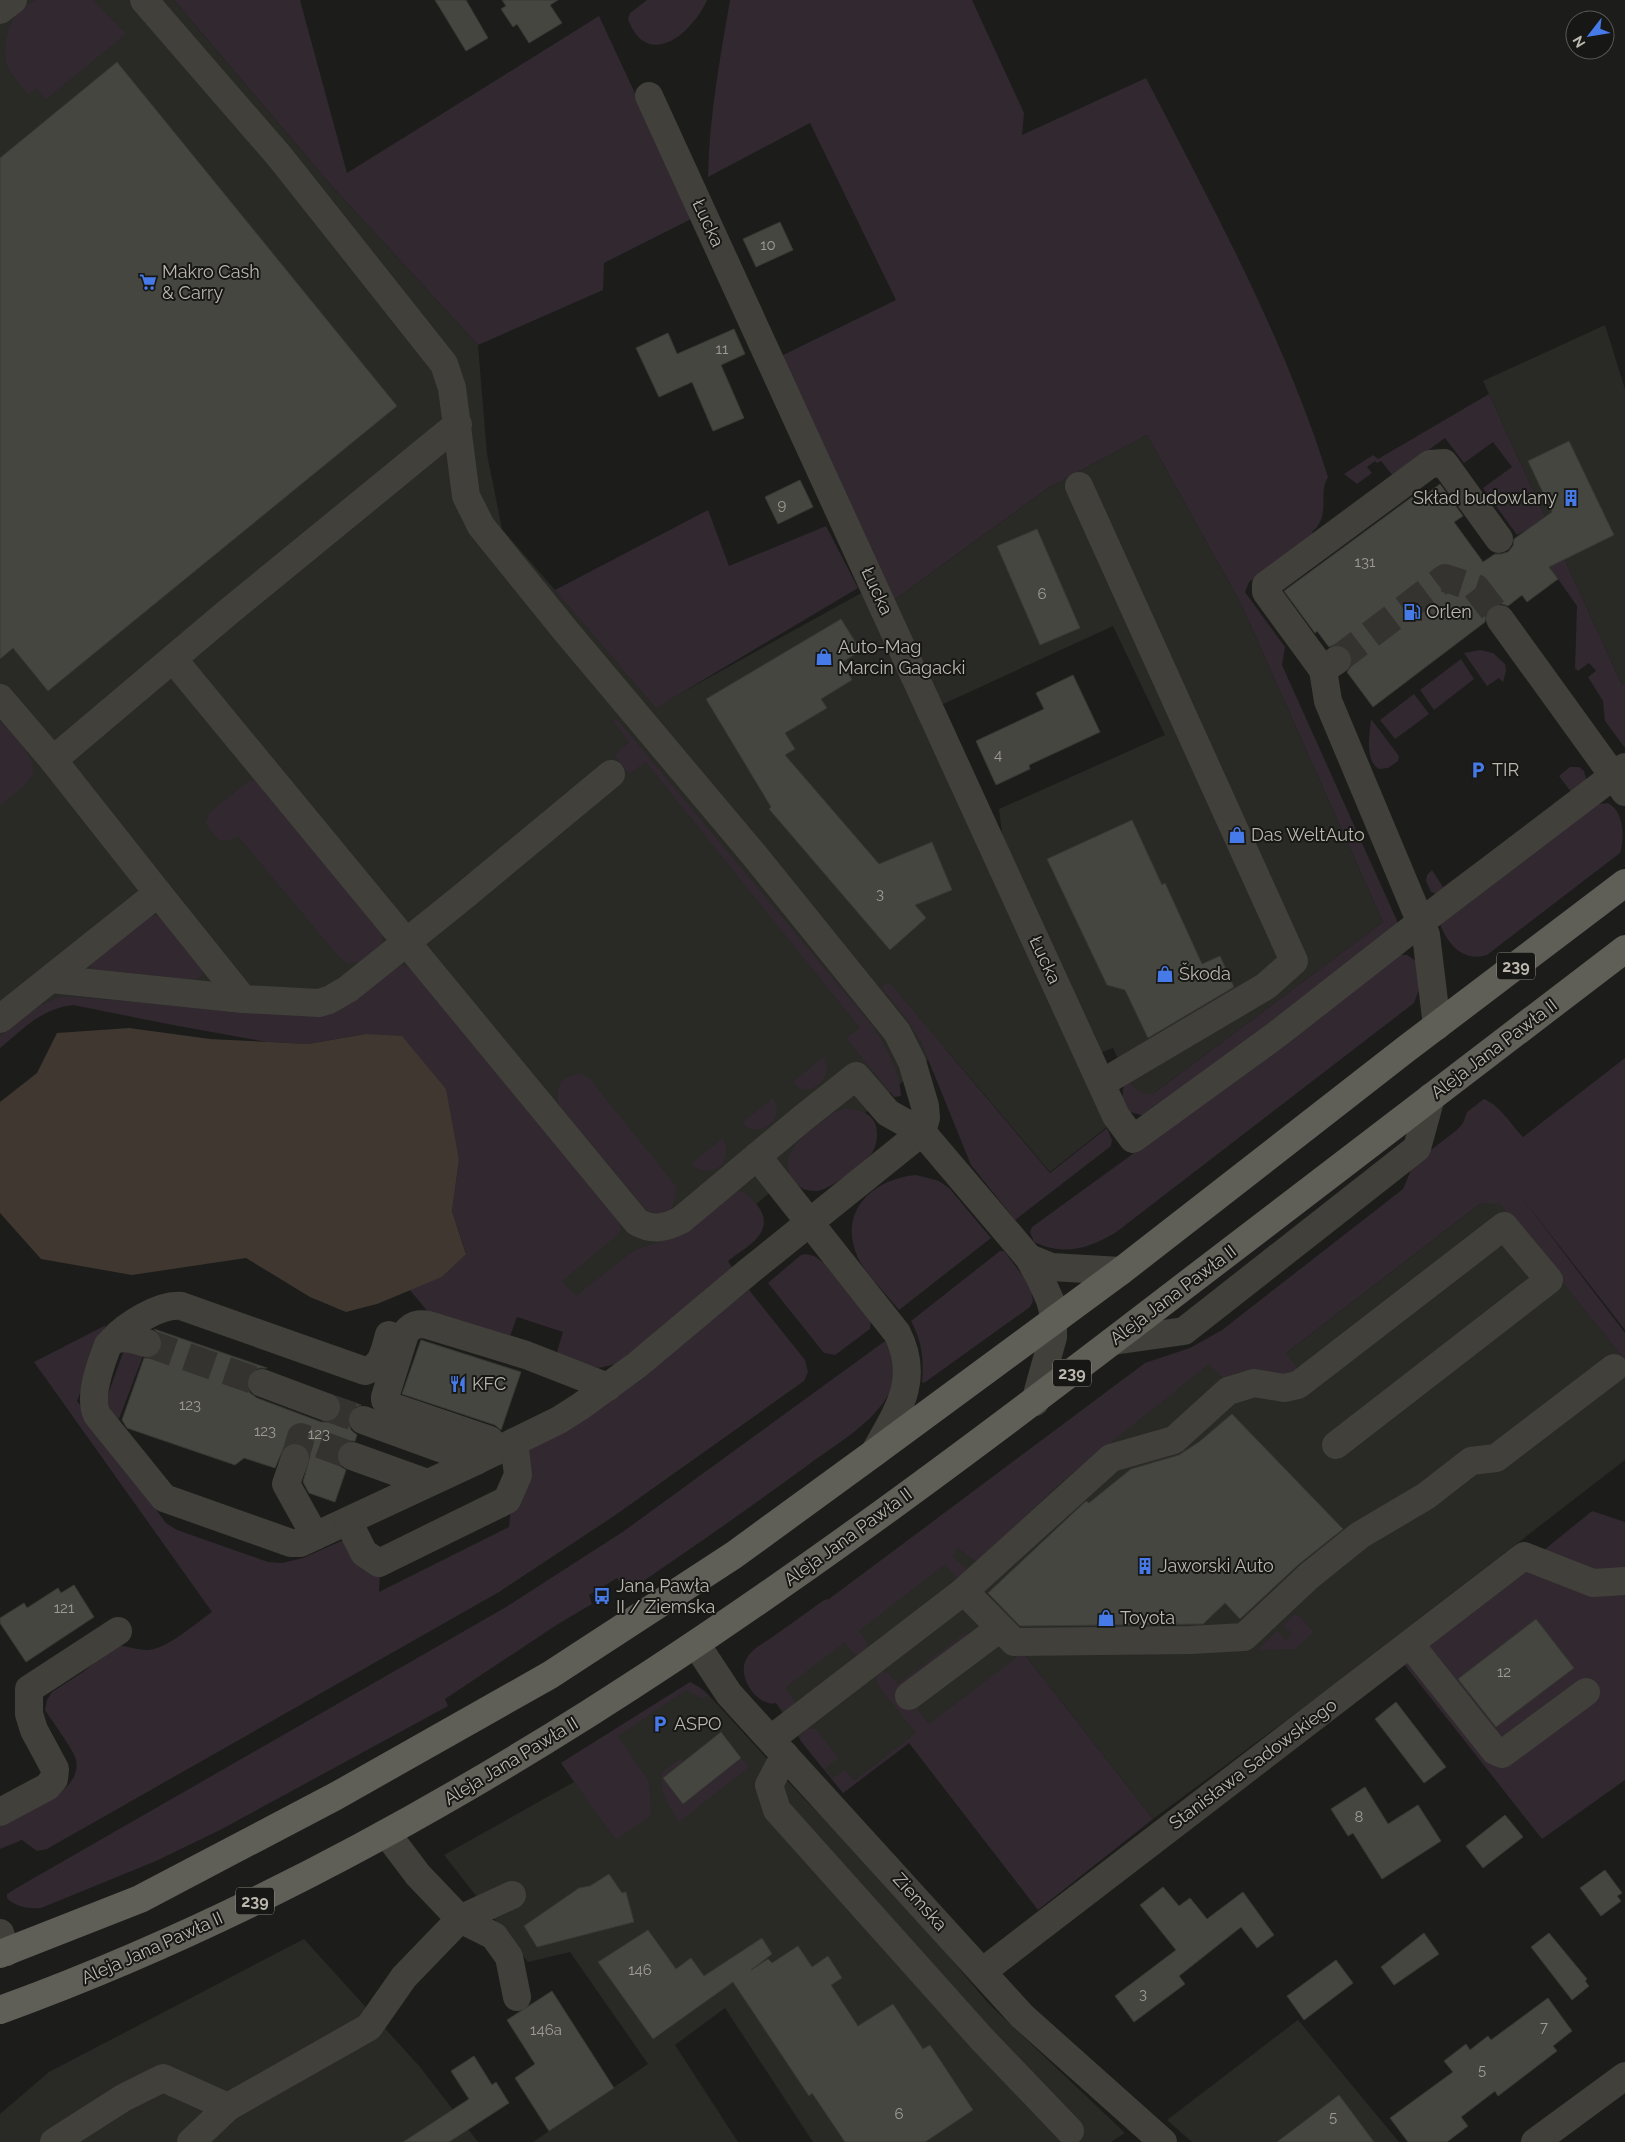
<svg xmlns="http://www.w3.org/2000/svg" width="1625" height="2142" font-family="Raleway,sans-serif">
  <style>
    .built { fill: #292926 }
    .green { fill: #312830 }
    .water { fill: #3f3730 }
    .building { fill: #464641; stroke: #383834 }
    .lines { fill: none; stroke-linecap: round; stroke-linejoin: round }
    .minor-tunnel { stroke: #343330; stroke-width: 28; stroke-dasharray: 28 14; stroke-linecap: butt }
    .minor { stroke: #41403b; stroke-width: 28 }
    .major { stroke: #5f5e57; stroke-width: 28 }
    .labels { text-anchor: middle; stroke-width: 4; stroke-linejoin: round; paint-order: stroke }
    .number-label { font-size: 15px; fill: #9e9b92 }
    .shield { fill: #171715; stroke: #8a877f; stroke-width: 1 }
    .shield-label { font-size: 16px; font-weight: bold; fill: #bbb7ad }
    .street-label { font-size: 18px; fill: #bbb7ad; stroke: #171715 }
    .poi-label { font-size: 18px; fill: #bbb7ad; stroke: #171715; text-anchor: start }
  </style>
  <rect width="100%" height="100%" fill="#1c1c1a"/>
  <!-- built -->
  <g class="built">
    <path d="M0,0h174l156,184 148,161 9,109 15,75 53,61 110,112 198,-110 244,535 -57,45 -106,-125 -354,296 -126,-248 -48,-78 -144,10 -199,-22 -16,2 -20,10 -37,31z"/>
    <path d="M1605,325l20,64v294l-3,2 -139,-304z"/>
    <path d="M1147,435l94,169 142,318 -250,187 -10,-19 2,-16 -12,-26 -13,5 -97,-213 -4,-31 166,-74 -52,-109 -172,79 -47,-105 154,-112z"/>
    <path d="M1481,1203h19l125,157v100l-298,230 -174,129 -128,-164 -182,138 -39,-48 -47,-70 446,-326 83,4z"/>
    <path d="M690,1682l15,9 89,97 105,109 89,106 137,130 -14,9h-298l-88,-134 -50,37 63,97h-205l115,-78 -78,-112 -42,10 -84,-107 130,-73 -13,-19z"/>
    <path d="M304,1939l116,128 58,75h-478v-28l49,-42z"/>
    <path d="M1298,2020l101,122h-207l-25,-22z"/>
  </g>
  <!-- green -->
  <g class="green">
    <path d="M36,0h57l33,34 -80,65 -10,-11 -8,6c-7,-10 -19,-20 -22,-32 -3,-16 2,-41 14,-52 4,-4 11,-7 16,-10z"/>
    <path d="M174,0h126l47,173 252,-157 94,202 -89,45 -1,27 -125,55 -148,-161z"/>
    <path d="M647,0h60c-15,34 -60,71 -79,19l2,-6z"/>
    <path d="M730,0h242l52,113 -2,22 124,-57c67,130 138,259 182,399 -11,18 4,38 -16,55l2,3 -65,47 -4,10 40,55 -3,18 116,258 -1,6 -252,187 -15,-4 -8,-11 3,-26c8,11 13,21 28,19l230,-172 -142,-318 -94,-169 -99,53 -154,112 -115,-243 117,-57 -86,-177 -102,54c1,-59 12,-119 22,-177z"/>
    <path d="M1489,394l133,291 3,-2v65l-20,-27 -2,-20 -15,-24 8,-6 -7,-8 -11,8 -3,-3 2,-62 -53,-75 -7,4 -34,-47 29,-21 -19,-25 -29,21 -19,-25 -52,38 -12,-15 -4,2 -2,-2 -8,6 5,6 -15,11 -13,-10 29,-19 5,4z"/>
    <path d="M708,510l21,56 97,-40 32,62 -202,120 -101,-118z"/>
    <path d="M1480,650l13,3 12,11 1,7 -3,11 -4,-4 -12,8 -23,-33z"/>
    <path d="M1461,659l13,20 -40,31 -14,-20z"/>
    <path d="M1414,694l15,20 -34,25 -15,-19z"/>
    <path d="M617,719l255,306c13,21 28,45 29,71l-7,1 -48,-59 14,-10 -214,-266 -17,12 -15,-19 15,-13 -16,-21z"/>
    <path d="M1371,719l28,37 -1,5 -10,7 -9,1c-15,-9 -9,-36 -8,-50z"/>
    <path d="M0,721c10,11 40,40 32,55 -7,12 -22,20 -32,29z"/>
    <path d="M1570,767h9l5,4 3,11 -149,113 -7,-3 -5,-11 1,-6 5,-5 11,17 128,-95 -12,-16z"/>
    <path d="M250,780l8,1 124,150v13l-20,18 -15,1 -8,-6 -101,-121c-20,11 -21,3 -32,-13l3,-10z"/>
    <path d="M1608,803c16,8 17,36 12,50l-133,102c-24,8 -41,-12 -48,-34l158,-117z"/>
    <path d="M151,915l7,1 4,4 38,47 3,4 -2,6 -8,3 -101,-11 -2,-4z"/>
    <path d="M1398,955h9l9,6 5,24 -7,18 -299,230c-28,16 -50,23 -81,9l-4,-10 2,-5 149,-108z"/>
    <path d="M399,965l11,2 208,252 3,11 -7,8 -52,43 14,15 52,-41 12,-7 41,-13 55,-43 4,-1c8,2 12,8 17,14 21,27 -11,42 -29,56l5,8 -117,95 -17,4 -43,-13 7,-23 -46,-15 -8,22 -80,-26 -20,-24 33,-12 24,-24 -14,-42 7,-51 -94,-126 -57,10 -41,-2 -94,-17 -100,-20c-32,4 -49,23 -73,43v-12c21,-17 38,-34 65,-40l241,20z"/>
    <path d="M889,982l161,191 57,-45 5,12 -1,6 -96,74 -44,-55 -50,-123 -13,-21 -27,-34z"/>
    <path d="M823,1057l4,9c0,18 -21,33 -34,16z"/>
    <path d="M1625,1058v272l-106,-136 106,139v27l-125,-156 -19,-1 -195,150 11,15c-8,14 -35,1 -49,2 -10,1 -17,6 -25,8l-14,-14 -150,120 -80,76 -4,1 -17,-13 -6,8 13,11 1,5 -9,6 -12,-14 -86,67 8,11v8l-9,5 -5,-2 -8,-11 -60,46 9,12v5l-9,8 -9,-10c-18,5 -41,-28 -29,-45 5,-9 15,-14 24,-20 17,-12 35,-25 53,-38l5,-1 316,-236 45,-15 32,-18 181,-141 11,-26 43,-33 6,-7 4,-11 17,-13c17,7 27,26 39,38z"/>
    <path d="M581,1074l8,4 87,108c0,22 -8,33 -30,24l-87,-105c-5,-18 2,-30 22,-31z"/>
    <path d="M773,1098c15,21 -15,42 -31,25z"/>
    <path d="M844,1109c17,-1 34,6 33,26 0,6 -2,14 -5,18 -9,11 -43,38 -56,38 -10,0 -18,-3 -23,-11 -16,-22 6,-41 22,-53 9,-7 17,-15 29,-18z"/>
    <path d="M723,1138l4,10 -4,16c-10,9 -22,10 -31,-1z"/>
    <path d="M916,1175l23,6 10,7 42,50 -92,72c-11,-14 -34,-37 -41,-52 -21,-46 14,-79 58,-83z"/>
    <path d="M1000,1251h4l26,34 3,16 -3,6 -106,76 -2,-1c2,-22 0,-41 -11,-61z"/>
    <path d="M806,1254l8,2 10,7 47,58 -1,8 -35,26 -11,-2 -56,-70 33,-28z"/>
    <path d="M749,1290l56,70 3,12 -4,9 -190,135 -115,76 -452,257 -10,2 -15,-11 -22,9v-27c23,-11 83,-28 76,-62 -2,-10 -24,-39 -31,-50l2,-10 5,-8 31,-20 33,-27c11,1 21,5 32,5 19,-1 48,-27 64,-38l-178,-250 72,-37 -29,76 89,122 11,7 91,32 14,1 21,-5 45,-20 32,31 -1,23 130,-65 2,-21 18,-58 72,-40z"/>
    <path d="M885,1341c9,14 13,36 5,51 -17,32 -54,52 -82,73 -60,44 -120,86 -181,127l-10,-14 -28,17 3,9 -34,20 -113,75 3,7 -228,124 -64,31 -115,47c-12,1 -26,-1 -34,-10v-4l13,-8 486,-279 118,-76z"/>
    <path d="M124,1350l20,3 -25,66 -11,-9 -2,-10z"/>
    <path d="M1592,1511l33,11v258l-83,59 -138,-175z"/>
    <path d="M1296,1613l18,19 -19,17 -38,1 20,-19 9,9 6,-6 -9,-9z"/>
    <path d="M965,1633l3,2 -70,56 15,19 3,-2 13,16 92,-70 4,1 128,164 -115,91 -129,-167 -66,50 -43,-53 1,-5 6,-6h8l24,29 -14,10 8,10 12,-8 9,11 62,-48 -36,-45 -3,-7 1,-7 3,-2 7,1 10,11z"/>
    <path d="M690,1682l9,5 10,9 -7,2 -16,-8 -68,46 31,46 2,33 -35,25 -55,-77z"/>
    <path d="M741,1758l8,9 -70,55c-9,-15 -21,-33 -17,-50l18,-13 4,2 -21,17 20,26z"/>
  </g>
  <!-- water -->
  <path class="water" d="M129,1028l81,11 98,5 57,-10 37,2 44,53 13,71 -7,51 14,43 -24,23 -65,27 -31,8 -36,-15 -64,-39 -114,17 -91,-16 -41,-46v-111l37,-29 20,-40z"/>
  <!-- building -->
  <g class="building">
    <path d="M435,0h31l22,38 -22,13z"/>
    <path d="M502,0h56l-8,5 12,18 -33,20 -12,-19 -4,3 -12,-18 5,-3z"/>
    <path d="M117,62l280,344 -349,285 -35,-43 -13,11v-501z"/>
    <path d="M780,222l13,28 -37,17 -13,-28z"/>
    <path d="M734,329l11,25 -24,11 23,53 -31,13 -21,-49 -33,15 -23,-49 32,-15 9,21z"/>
    <path d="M1569,441l45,94 -65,32 9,12 -31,23 -5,-7 -14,11 -9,-3 -8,3 -5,7 -1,9 -112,85 -26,-35 4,-6 2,-7 -4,-8 -6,-5 -7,-2 -7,3 -12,-16 -2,2 -31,-42 128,-94 4,5 24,-18 23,32 -9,6 29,40 12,-8h6l7,-2 5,-6 1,-7 38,-27 -24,-51z"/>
    <path d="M800,480l13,27 -35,17 -13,-27z"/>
    <path d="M1037,529l43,99 -40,17 -43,-99z"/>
    <path d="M841,619l20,32 -19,11 10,18 -31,19 6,9 -42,25 10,16 -10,6 94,109 53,-22 20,48 -37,15 11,13 -36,32 -121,-141 2,-2 -65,-108z"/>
    <path d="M1073,675l27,57 -71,33 1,4 -34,16 -20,-44 68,-32 -8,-16z"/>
    <path d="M1132,820l30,65 3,-2 37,81 18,-8 14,31 -86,51 -23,-48 -18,-5 -60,-126z"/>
    <path d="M154,1329l113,39h-8l-7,3 -4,6 -1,9 3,7 7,5 64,24h8l7,-3 4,-6 1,-9 -3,-7 23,8 -8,3 -5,7v7l3,8 6,5 -2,6h-6l-7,3 -5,7v8l3,7 6,4 -11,32 -26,-9 -6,-11 7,-26 -3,-8 -6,-5h-8l-9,4 -9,21 -31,-10 -9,7 -108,-37 -5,-8 22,-62h8l6,-4 4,-7v-9z"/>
    <path d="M421,1340l100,32 -20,58 -6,-5 -93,-31z"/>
    <path d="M1232,1414l111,115 -44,35 -59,55 -15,-16 -22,21 -183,2 -32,-33 98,-92 3,2 42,-34 48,-14 20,-13z"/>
    <path d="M74,1585l20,32 -68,45 -26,-39v-5l24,-15 3,5 31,-20 3,5z"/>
    <path d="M1536,1619l38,49 -78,59 -38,-48z"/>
    <path d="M1396,1702l50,65 -22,16 -49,-64z"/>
    <path d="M721,1732l20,26 -58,46 -20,-26z"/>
    <path d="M1365,1787l23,37 30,-19 23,36 -59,38 -29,-46 -5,3 -17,-27z"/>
    <path d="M1505,1815l18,22 -40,31 -17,-22z"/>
    <path d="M1605,1870l17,23 -5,3 4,5 -20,15 -21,-28z"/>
    <path d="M609,1874l13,19 4,-1 8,30 -97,25 -13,-21 55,-38 11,-2z"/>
    <path d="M1163,1887l16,19 11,-8 17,21 36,-27 31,43 -17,13 -16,-21 -62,49 6,8 -51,38 -19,-26 61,-46 -36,-45z"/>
    <path d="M648,1930l28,39 15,-11 13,18 58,-38 10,16 -21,16 17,-11 4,4 26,-17 14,21 16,-11 14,22 -11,7 27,41 35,-22 30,45 7,-4 43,65 -48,32h-80l-33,-49 -3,3 -76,-114 -80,57 -55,-77z"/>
    <path d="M1424,1933l15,21 -45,31 -13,-18z"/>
    <path d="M1549,1933l38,46 -2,2 4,5 -17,14 -41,-53z"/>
    <path d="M1336,1960l17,23 -49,37 -17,-24z"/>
    <path d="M552,1991l62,97 -65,43 -34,-53 20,-14 -28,-44z"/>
    <path d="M1548,1998l24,33 -19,15 4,5 -59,45 -3,-5 -34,26 7,9 -21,16h-39l-18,-24 63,-46 -9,-11 22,-17 4,6 18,-14 3,4z"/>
    <path d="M474,2056l18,29 4,-3 13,21 -60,39h-46l66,-43 -18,-28z"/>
    <path d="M1339,2095l35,47h-97z"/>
  </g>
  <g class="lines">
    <!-- minor-tunnel -->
    <g class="minor-tunnel">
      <path d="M1337,660l108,-82 31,10 24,31"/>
      <path d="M147,1343l115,40"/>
      <path d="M326,1407l37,13"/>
      <path d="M295,1458l6,-21 51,19"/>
    </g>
    <!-- minor -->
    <g class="minor">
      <path d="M144,0l136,157 164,207 8,24 14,108 15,30 84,104 190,226 142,176 15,30 13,44 1,12 -4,14 -174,140 -111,93 -56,41 -22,14 -83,41 -176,82h-9l-127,-45 -67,-83c-9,-18 4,-52 11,-70 11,-12 25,-5 39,-2"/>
      <path d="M0,10l13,-10"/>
      <path d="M649,96l467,1020 17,23 143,-104 128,-100 221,-168"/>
      <path d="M1079,486l215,475 -28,25 -164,97"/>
      <path d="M1500,619l125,173"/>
      <path d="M173,659l464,563c16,9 28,6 44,-2l122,-102 53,-42 32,37 34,19 107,126 11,20 10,22 3,11v26l-18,65"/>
      <path d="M1337,660l-14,10 5,31 98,234 11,91"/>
      <path d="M1323,670l-57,-78v-7l164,-121 14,-1 55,76"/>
      <path d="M0,698l53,62 174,-147 231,-189"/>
      <path d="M53,760l105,133"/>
      <path d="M51,979l192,20 76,4 10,-3 19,-11 111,-89 152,-126"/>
      <path d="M0,1019l158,-126 85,106"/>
      <path d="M757,1156l140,177c24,47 0,79 -23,120"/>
      <path d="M1029,1258l22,9 70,4"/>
      <path d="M113,1340c13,-15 47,-36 68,-34l184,65c18,-4 19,-20 24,-36"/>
      <path d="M1113,1341l71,-10 233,-183 14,-51"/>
      <path d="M262,1383l64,24"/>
      <path d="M363,1420l113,41"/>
      <path d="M1336,1445l213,-165 -45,-54 -206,159 -14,3 -30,-5 -26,8 -54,49 -63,18 -147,133 50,51 176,-2 54,-3 65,-61 51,-41 66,-39 45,-35 25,-3 118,-90"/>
      <path d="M497,1451l-7,-11 -100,-34 -5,-6v-3l20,-63c6,-9 13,-11 23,-9l98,30 82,32"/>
      <path d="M352,1456l75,27"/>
      <path d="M295,1458l-9,26 29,52"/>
      <path d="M348,1521l16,32 15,10 128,-63 11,-25 -4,-33"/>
      <path d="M696,1644l33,50 293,322 141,126"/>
      <path d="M1410,1644l85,107 7,3 84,-62"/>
      <path d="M909,1696l91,-68"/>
      <path d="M771,1739l193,-148"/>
      <path d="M785,1755l-16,30 8,25 205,229 88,92"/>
      <path d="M0,1812l47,-25 7,-8 1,-10 -21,-39 -5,-16v-25l89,-58"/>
      <path d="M387,1834l31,41 42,44 34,17 15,21 8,40"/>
      <path d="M0,1933l7,19"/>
      <path d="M982,1972l542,-416 69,27 32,-2"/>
      <path d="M54,2142l69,-44 40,-20 65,29"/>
      <path d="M191,2142l37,-35 141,-80 35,-50 56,-58 52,-24"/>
      <path d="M1535,2142l90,-66"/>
    </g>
    <!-- major -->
    <g class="major">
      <path d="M0,1954l140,-55 196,-103 214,-121 184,-120 140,-102 247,-182 285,-222 219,-166"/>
      <path d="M0,2010c416,-151 778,-413 1127,-680 166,-127 332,-254 498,-381"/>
    </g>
  </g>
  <!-- icons -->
  <defs>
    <g id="supermarket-bare" transform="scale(1.35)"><path d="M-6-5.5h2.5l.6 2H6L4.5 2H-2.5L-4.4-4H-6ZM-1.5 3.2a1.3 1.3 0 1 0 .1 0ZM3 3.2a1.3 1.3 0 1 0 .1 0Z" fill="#467ae8" stroke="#171715" stroke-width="2.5" paint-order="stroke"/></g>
    <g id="building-bare" transform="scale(1.35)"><path d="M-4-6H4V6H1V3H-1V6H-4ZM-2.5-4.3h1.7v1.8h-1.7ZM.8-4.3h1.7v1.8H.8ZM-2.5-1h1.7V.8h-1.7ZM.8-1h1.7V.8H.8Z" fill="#467ae8" stroke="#171715" stroke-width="2.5" paint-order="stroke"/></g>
    <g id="fuel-bare" transform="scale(1.35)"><path d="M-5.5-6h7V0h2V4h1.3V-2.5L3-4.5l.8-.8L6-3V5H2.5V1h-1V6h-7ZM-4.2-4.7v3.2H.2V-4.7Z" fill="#467ae8" stroke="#171715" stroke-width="2.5" paint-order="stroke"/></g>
    <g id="shop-bare" transform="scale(1.35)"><path d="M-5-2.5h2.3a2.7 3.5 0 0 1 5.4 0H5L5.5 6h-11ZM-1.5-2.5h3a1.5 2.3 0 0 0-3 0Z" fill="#467ae8" stroke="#171715" stroke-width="2.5" paint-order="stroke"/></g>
    <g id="parking-bare" transform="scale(1.35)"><path d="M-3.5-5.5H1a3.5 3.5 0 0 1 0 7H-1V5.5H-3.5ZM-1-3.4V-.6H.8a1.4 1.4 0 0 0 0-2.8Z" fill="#467ae8" stroke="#171715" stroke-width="2.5" paint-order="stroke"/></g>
    <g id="restaurant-bare" transform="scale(1.35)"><path d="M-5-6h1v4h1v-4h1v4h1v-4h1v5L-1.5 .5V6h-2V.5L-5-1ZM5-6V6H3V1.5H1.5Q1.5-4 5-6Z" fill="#467ae8" stroke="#171715" stroke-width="2.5" paint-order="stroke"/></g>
    <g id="bus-bare" transform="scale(1.35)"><path d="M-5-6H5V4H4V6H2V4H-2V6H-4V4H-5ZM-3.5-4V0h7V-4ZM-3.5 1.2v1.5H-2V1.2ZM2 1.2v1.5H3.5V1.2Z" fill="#467ae8" stroke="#171715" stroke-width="2.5" paint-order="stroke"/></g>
  </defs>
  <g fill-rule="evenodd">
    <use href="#supermarket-bare" x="148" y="282"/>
    <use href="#building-bare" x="1571" y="498"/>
    <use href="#fuel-bare" x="1412" y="612"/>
    <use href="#shop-bare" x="824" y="657"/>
    <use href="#parking-bare" x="1478" y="770"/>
    <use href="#shop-bare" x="1237" y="835"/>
    <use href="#shop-bare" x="1165" y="974"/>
    <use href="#restaurant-bare" x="458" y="1384"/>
    <use href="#building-bare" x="1145" y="1566"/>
    <use href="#bus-bare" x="602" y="1596"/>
    <use href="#shop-bare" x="1106" y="1618"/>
    <use href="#parking-bare" x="660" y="1724"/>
  </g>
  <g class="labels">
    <!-- number labels -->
    <g class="number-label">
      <text x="768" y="250">10</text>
      <text x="722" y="354">11</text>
      <text x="782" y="510">9</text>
      <text x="1365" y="567">131</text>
      <text x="1042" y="599">6</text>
      <text x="998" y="760">4</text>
      <text x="880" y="899">3</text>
      <text x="190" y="1410">123</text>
      <text x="265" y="1436">123</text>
      <text x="319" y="1439">123</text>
      <text x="64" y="1613">121</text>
      <text x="1504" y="1677">12</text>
      <text x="1359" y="1822">8</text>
      <text x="640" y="1975">146</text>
      <text x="1143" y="1999">3</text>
      <text x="1544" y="2032">7</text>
      <text x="546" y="2035">146a</text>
      <text x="1482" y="2075">5</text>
      <text x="899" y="2119">6</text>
      <text x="1333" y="2122">5</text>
    </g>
    <!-- shield labels -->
    <g class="shield">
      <rect x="1497" y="952.5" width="38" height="27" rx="4"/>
      <rect x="1053" y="1359.5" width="38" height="27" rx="4"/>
      <rect x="236" y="1887.5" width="38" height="27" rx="4"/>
    </g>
    <g class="shield-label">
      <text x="1516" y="972">239</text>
      <text x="1072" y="1379">239</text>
      <text x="255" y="1907">239</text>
    </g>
    <!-- street labels -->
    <g class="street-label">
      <text transform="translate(708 223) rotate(65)" y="6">Łucka</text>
      <text transform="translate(877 591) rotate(65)" y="6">Łucka</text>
      <text transform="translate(1045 960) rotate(65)" y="6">Łucka</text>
      <text transform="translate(1494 1049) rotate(-37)" y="6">Aleja Jana Pawła II</text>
      <text transform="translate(1173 1295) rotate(-37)" y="6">Aleja Jana Pawła II</text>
      <text transform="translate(848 1537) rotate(-36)" y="6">Aleja Jana Pawła II</text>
      <text transform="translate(511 1761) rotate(-31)" y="6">Aleja Jana Pawła II</text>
      <text transform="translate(1253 1764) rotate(-37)" y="6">Stanisława Sadowskiego</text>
      <text transform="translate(920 1902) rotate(48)" y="6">Ziemska</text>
      <text transform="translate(152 1948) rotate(-24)" y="6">Aleja Jana Pawła II</text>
    </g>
    <!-- poi labels -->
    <g class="poi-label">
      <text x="162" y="278">Makro Cash<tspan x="162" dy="21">&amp; Carry</tspan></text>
      <text x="1557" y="504" text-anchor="end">Skład budowlany</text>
      <text x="1426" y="618">Orlen</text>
      <text x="838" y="653">Auto-Mag<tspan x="838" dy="21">Marcin Gagacki</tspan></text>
      <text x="1492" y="776">TIR</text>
      <text x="1251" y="841">Das WeltAuto</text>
      <text x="1179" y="980">Škoda</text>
      <text x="472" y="1390">KFC</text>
      <text x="1159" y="1572">Jaworski Auto</text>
      <text x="616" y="1592">Jana Pawła<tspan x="616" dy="21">II / Ziemska</tspan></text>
      <text x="1120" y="1624">Toyota</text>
      <text x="674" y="1730">ASPO</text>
    </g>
  </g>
  <!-- north arrow -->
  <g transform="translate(1590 35) rotate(239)"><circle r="24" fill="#171715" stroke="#595752"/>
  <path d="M0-4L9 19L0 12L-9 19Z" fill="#467ae8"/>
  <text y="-8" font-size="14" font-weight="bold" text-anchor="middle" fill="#bbb7ad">N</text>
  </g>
</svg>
